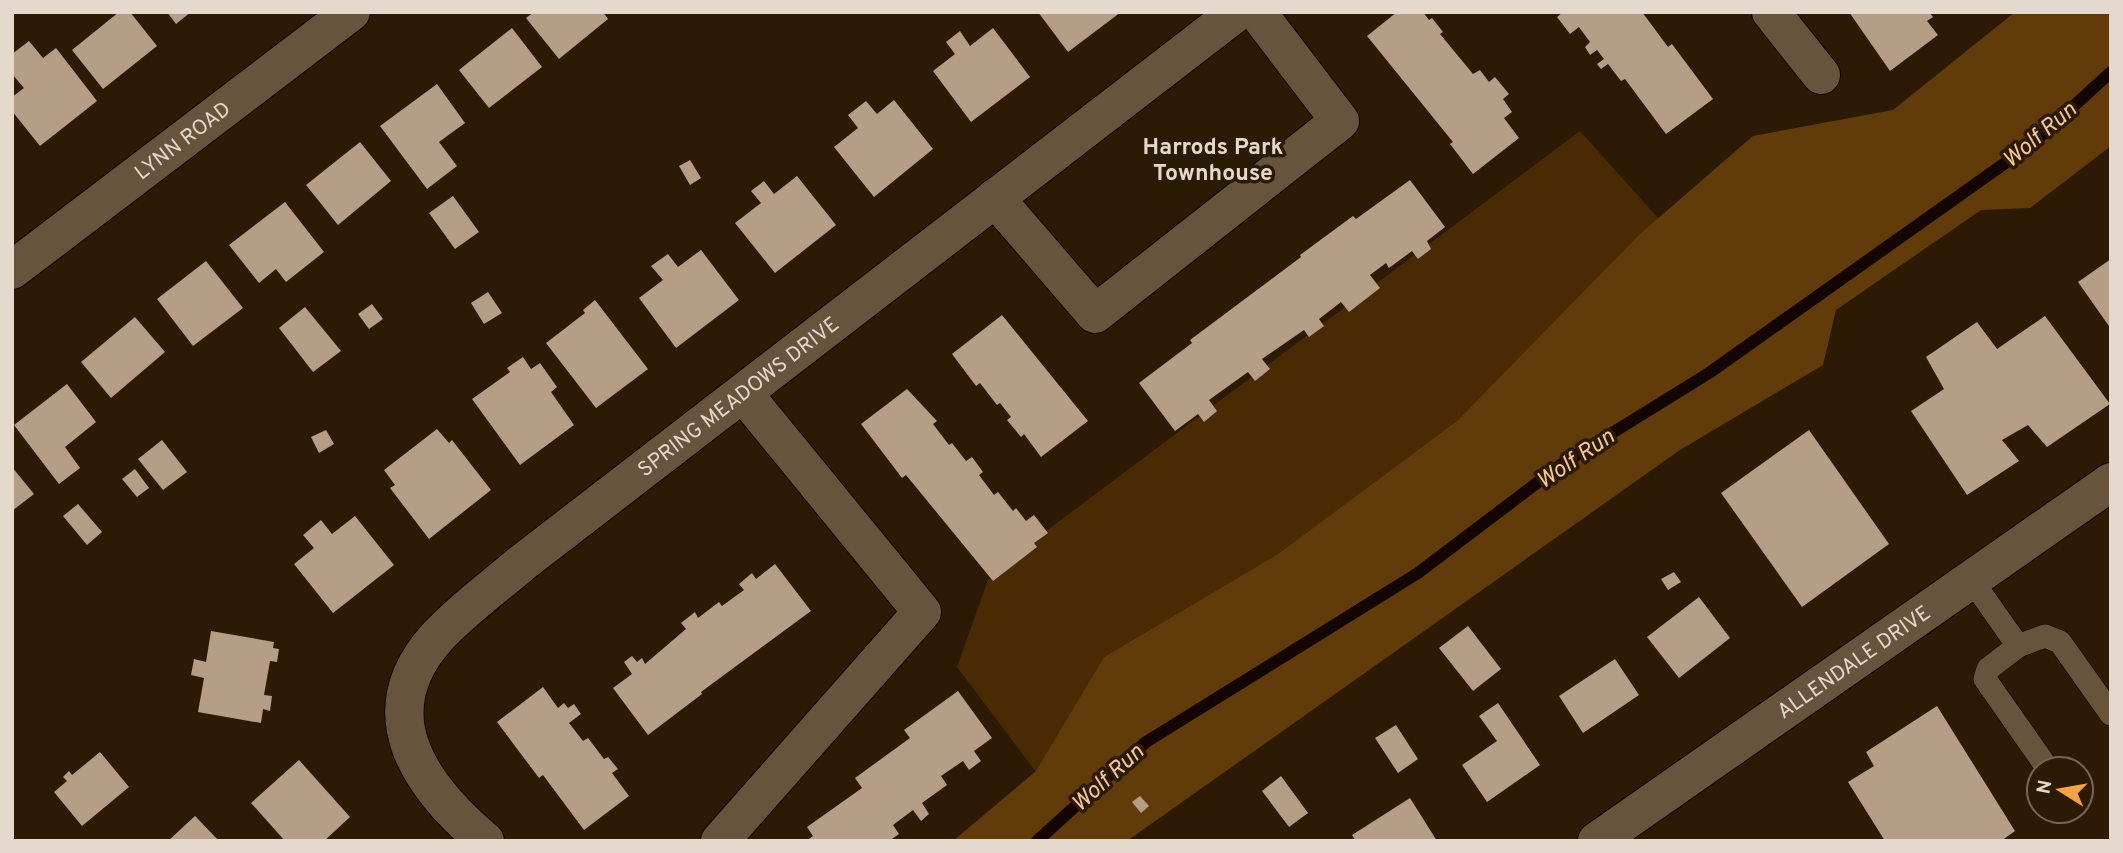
<svg xmlns="http://www.w3.org/2000/svg" width="2123" height="853" font-family="Overpass,sans-serif">
  <style>
    .green { fill: #4a2a02 }
    .forest { fill: #623b0a }
    .lines { fill: none; stroke-linecap: round; stroke-linejoin: round }
    .stream { stroke: #140500; stroke-width: 12 }
    .building { fill: #b59d86 }
    .service-casing { stroke: #130400; stroke-width: 24 }
    .minor-casing { stroke: #130400; stroke-width: 40 }
    .service { stroke: #68533d; stroke-width: 23 }
    .minor { stroke: #68533d; stroke-width: 38 }
    .labels { text-anchor: middle; stroke-width: 7; stroke-linejoin: round; paint-order: stroke }
    .street-label { font-size: 21px; fill: #e5d8cc; stroke: #2c1a05 }
    .water-label { font-size: 23px; font-style: italic; fill: #f4c79a; stroke: #2c1a05 }
    .neighbourhood-label { font-size: 23px; font-weight: bold; fill: #e5d8cc; stroke: #2c1a05 }
  </style>
  <rect width="100%" height="100%" fill="#2c1a05"/>
  <!-- green -->
  <path class="green" d="M1580,131l78,87 -200,202 -180,134 -174,103 -68,115 -79,-105 31,-87 46,-40z"/>
  <!-- forest -->
  <path class="forest" d="M2015,12h96v134l-81,62 -49,2 -145,100 -13,55 -143,85 -553,391h-174l83,-70 68,-114 174,-103 180,-134 182,-186 113,-98 140,-26z"/>
  <g class="lines">
    <!-- stream -->
    <path class="stream" d="M1037,841l109,-99 272,-169 144,-109 147,-91 323,-229 79,-72"/>
  </g>
  <!-- building -->
  <g class="building">
    <path d="M119,12h11l27,34 -54,43 -31,-39z"/>
    <path d="M167,12h24l-15,12z"/>
    <path d="M534,12h69l5,7 -49,40 -33,-41z"/>
    <path d="M1038,12h83l-53,40z"/>
    <path d="M1397,12h26l6,8 3,-2 11,14 -3,2 33,40 7,-4 9,12 6,-5 14,17 -6,5 9,13 -8,6 15,20 -46,36 -23,-30 3,-2 -86,-106z"/>
    <path d="M1563,12h79l26,35 4,-3 41,55 -47,35 -41,-55 -4,2 -13,-17 -7,5 -4,-5 7,-5 -7,-9 -7,5 -5,-8 5,-5 -11,-15 -9,7 -13,-17z"/>
    <path d="M1849,12h80l4,5 -6,4 11,14 -48,36z"/>
    <path d="M512,28l30,39 -53,41 -30,-38z"/>
    <path d="M993,28l37,49 -59,45 -38,-51 22,-17 -9,-12 14,-11 10,15z"/>
    <path d="M29,41l14,17 13,-10 41,53 -57,45 -28,-35v-14l12,-9 -12,-14v-20z"/>
    <path d="M437,84l28,39 -26,19 18,24 -30,23 -47,-63z"/>
    <path d="M894,100l39,49 -59,48 -40,-50 24,-19 -10,-13 18,-14 11,13z"/>
    <path d="M360,142l31,39 -53,44 -32,-40z"/>
    <path d="M690,160l11,18 -11,7 -11,-19z"/>
    <path d="M797,176l39,49 -61,48 -40,-50 26,-20 -10,-12 13,-10 10,13z"/>
    <path d="M1410,180l35,47 -18,14 4,8 -13,10 -6,-8 -23,17 -3,-5 -16,12 10,13 -31,24 -8,-10 -22,17 5,7 -15,11 -5,-7 -42,29 8,10 -15,12 -7,-9 -39,28 8,11 -13,11 -6,-8 -23,17 -36,-48 53,-40 -2,-3 111,-83 -1,-2 53,-39 3,3z"/>
    <path d="M453,196l26,36 -24,17 -26,-36z"/>
    <path d="M285,202l39,50 -38,30 -10,-13 -17,14 -30,-38z"/>
    <path d="M701,250l38,50 -63,48 -37,-50 24,-18 -12,-14 17,-12 10,13z"/>
    <path d="M2111,259v70l-33,-47z"/>
    <path d="M206,261l37,47 -50,38 -36,-47z"/>
    <path d="M488,292l14,21 -18,11 -13,-21z"/>
    <path d="M595,300l53,69 -52,39 -50,-65 39,-30 -2,-3z"/>
    <path d="M372,304l11,15 -14,10 -11,-15z"/>
    <path d="M305,307l36,44 -28,21 -34,-44z"/>
    <path d="M1002,315l86,106 -47,36 -17,-23 -3,3 -14,-17 4,-3 -11,-14 -3,2 -17,-22 -4,3 -24,-32z"/>
    <path d="M2045,316l65,88 -63,43 -19,-22 -26,15 17,21 -52,34 -56,-84 33,-22 -18,-32 51,-35 20,27z"/>
    <path d="M135,317l30,35 -54,46 -30,-36z"/>
    <path d="M523,357l8,12 9,-6 17,24 -6,5 23,33 -54,40 -48,-66 38,-27 -3,-4z"/>
    <path d="M67,384l29,38 -31,25 15,21 -21,16 -45,-59z"/>
    <path d="M907,389l30,32 -4,3 16,21 3,-2 14,18 6,-4 11,15 -4,3 15,20 4,-3 15,19 3,-3 10,13 8,-6 14,18 -14,10 3,4 -44,34 -87,-106 -4,3 -41,-54z"/>
    <path d="M437,429l12,14 3,-3 39,50 -62,49 -39,-51 5,-3 -11,-15z"/>
    <path d="M326,430l8,14 -15,9 -8,-16z"/>
    <path d="M1809,430l80,114 -87,63 -81,-114z"/>
    <path d="M162,440l25,32 -24,18 -25,-31z"/>
    <path d="M12,467l22,27 -22,17z"/>
    <path d="M135,469l14,19 -12,9 -15,-18z"/>
    <path d="M78,504l24,28 -15,13 -24,-29z"/>
    <path d="M355,516l39,49 -61,48 -39,-49 20,-16 -11,-13 18,-15 11,14z"/>
    <path d="M775,564l36,47 -110,81 1,2 -54,41 -35,-47 19,-14 -8,-12 8,-6 5,6 5,-4 3,6 41,-35 -5,-6 14,-11 3,6 21,-16 3,4 22,-16 -5,-6 13,-11 4,6z"/>
    <path d="M1674,572l7,10 -13,8 -7,-11z"/>
    <path d="M1699,597l31,41 -51,40 -32,-41z"/>
    <path d="M1468,626l33,43 -28,22 -34,-43z"/>
    <path d="M211,631l63,11 -1,6 6,1 -2,13 -7,-1 -6,34 8,1 -2,15 -7,-2 -2,14 -63,-11 6,-34 -13,-3 3,-16 12,3z"/>
    <path d="M1615,659l24,36 -56,38 -24,-37z"/>
    <path d="M543,687l15,21 6,-5 4,5 6,-4 7,10 -12,9 14,18 5,-3 16,21 4,-2 10,12 -6,4 17,23 -45,34 -41,-55 -4,3 -42,-56z"/>
    <path d="M958,691l34,47 -18,13 7,10 -12,9 -6,-9 -22,15 6,9 -25,18 7,11 -8,7 -8,-11 -20,15 6,9 -10,7h-83l7,-5 -6,-9 55,-39 -7,-10 55,-40 -6,-8z"/>
    <path d="M1498,703l42,62 -53,37 -25,-37 35,-24 -18,-25z"/>
    <path d="M1937,706l78,125 -14,10h-116l-37,-59 26,-16 -8,-14z"/>
    <path d="M1396,725l22,34 -20,14 -23,-35z"/>
    <path d="M100,752l29,35 -47,39 -28,-34 13,-11 -4,-4 6,-6 3,4z"/>
    <path d="M299,760l51,57 -26,24h-39l-34,-38z"/>
    <path d="M1281,776l27,37 -19,14 -27,-36z"/>
    <path d="M1140,796l9,10 -8,7 -9,-11z"/>
    <path d="M1410,798l27,43h-81l-4,-6z"/>
    <path d="M195,816l24,25h-51z"/>
  </g>
  <g class="lines">
    <!-- service casing -->
    <g class="service-casing">
      <g id="service">
        <path d="M1971,579l47,67 27,-10 15,6 51,72"/>
        <path d="M2018,646l-30,23 -3,10 63,90"/>
      </g>
    </g>
    <!-- minor casing -->
    <g class="minor-casing">
      <g id="minor">
        <path d="M1771,12l50,63"/>
        <path d="M995,198l100,116 245,-193 -83,-109"/>
        <path id="s1" d="M12,270l339,-258"/>
        <path id="s2" d="M485,841c-65,-55 -117,-127 -48,-204 26,-28 57,-50 85,-74l715,-551"/>
        <path d="M720,841l202,-229 -179,-219"/>
        <path id="s3" d="M1597,841l514,-359"/>
      </g>
    </g>
    <!-- service -->
    <use href="#service" class="service"/>
    <!-- minor -->
    <use href="#minor" class="minor"/>
  </g>
  <g class="labels">
    <!-- street labels -->
    <g class="street-label">
      <text dy="7" stroke="none"><textPath href="#s1" startOffset="214">LYNN ROAD</textPath></text>
      <text dy="7" stroke="none"><textPath href="#s2" startOffset="626">SPRING MEADOWS DRIVE</textPath></text>
      <text dy="7" stroke="none"><textPath href="#s3" startOffset="313">ALLENDALE DRIVE</textPath></text>
    </g>
    <!-- water labels -->
    <g class="water-label">
      <text transform="translate(2039 134) rotate(-40)" y="8">Wolf Run</text>
      <text transform="translate(1575 458) rotate(-34)" y="8">Wolf Run</text>
      <text transform="translate(1107 777) rotate(-42)" y="8">Wolf Run</text>
    </g>
    <!-- neighbourhood labels -->
    <g class="neighbourhood-label">
      <text x="1213" y="154">Harrods Park<tspan x="1213" dy="26">Townhouse</tspan></text>
    </g>
  </g>
  <!-- border -->
  <rect width="2123" height="853" fill="none" stroke="#e5d8cc" stroke-width="28"/>
  <!-- north arrow -->
  <g transform="translate(2060 790) rotate(281)"><circle r="33" fill="#2c1a05" stroke="#766655" stroke-width="2"/>
  <path d="M0-5L12 26L0 18L-12 26Z" fill="#f5a345"/>
  <text y="-10" font-size="19" font-weight="bold" text-anchor="middle" fill="#e5d8cc">N</text>
  </g>
</svg>
